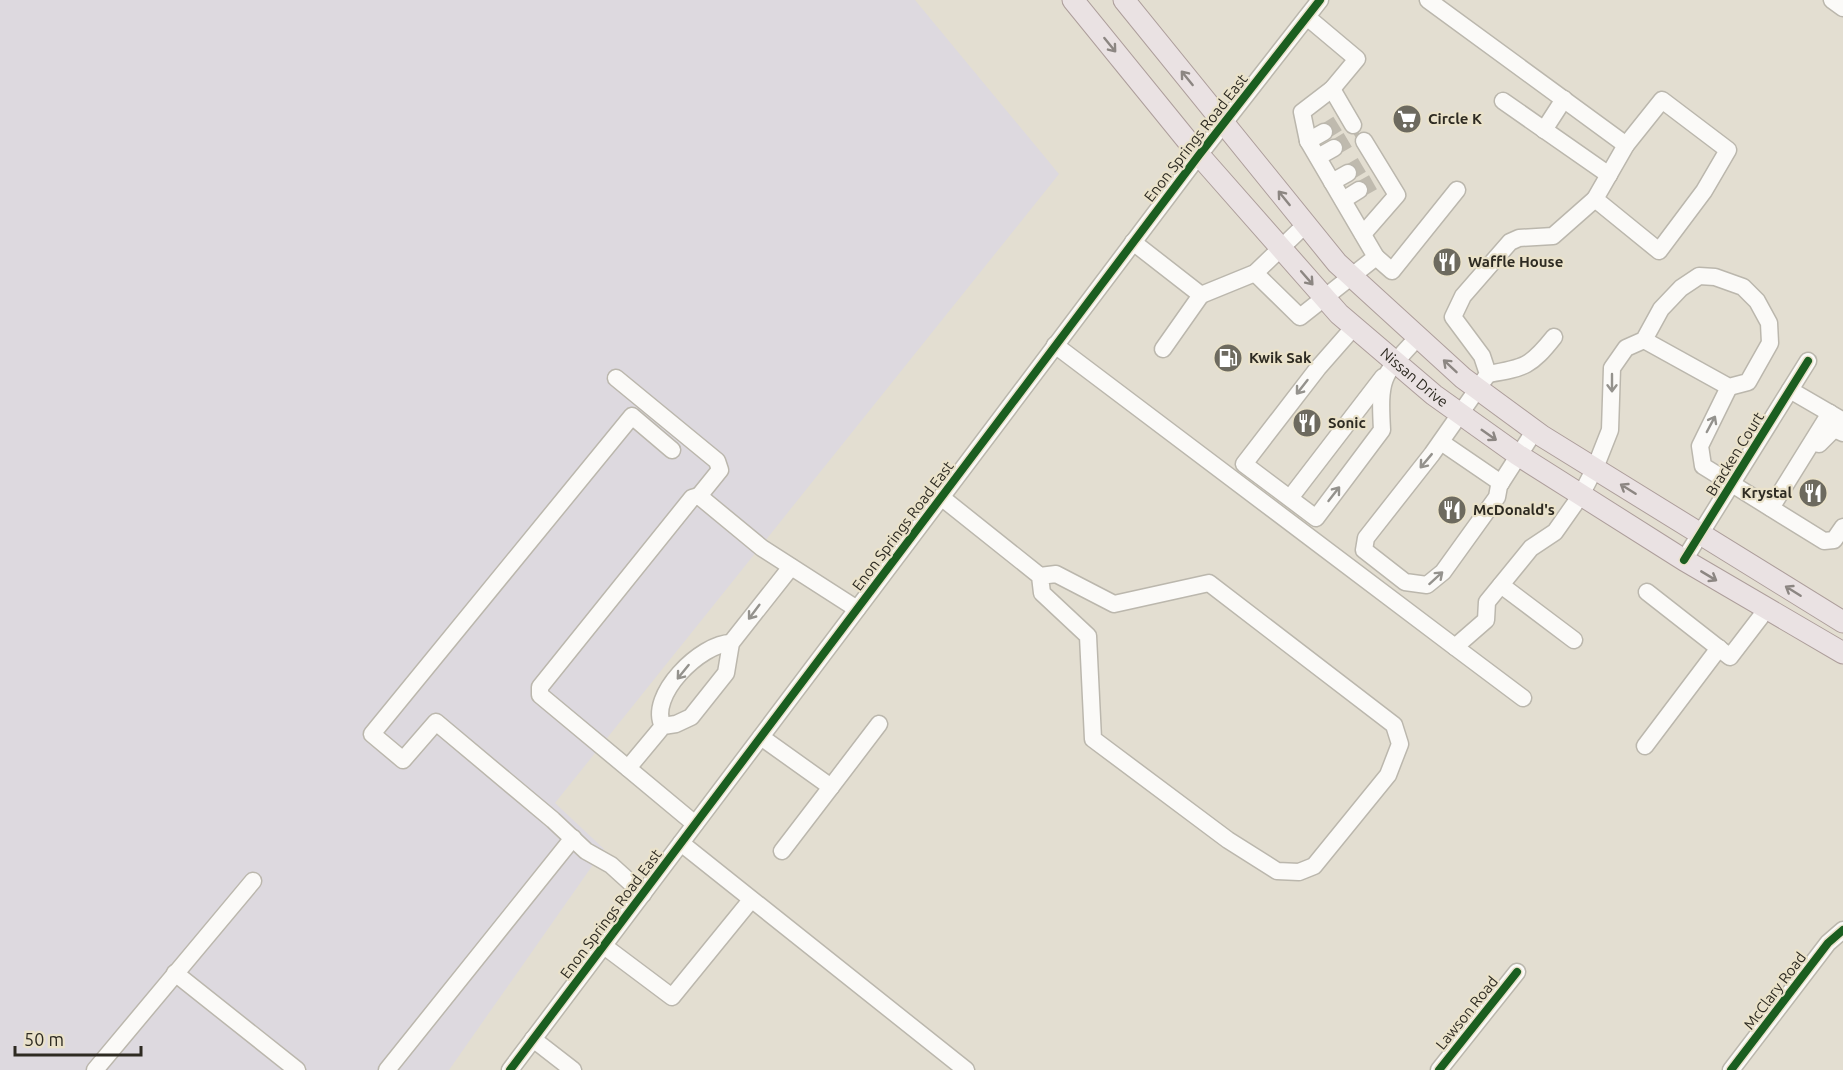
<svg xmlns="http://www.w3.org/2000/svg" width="1843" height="1070" font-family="Ubuntu,sans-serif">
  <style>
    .industrial { fill: #ddd9df }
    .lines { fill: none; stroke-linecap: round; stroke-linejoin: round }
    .minor-tunnel { stroke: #bfbaae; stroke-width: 16; stroke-dasharray: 16 8; stroke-linecap: butt }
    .minor-casing { stroke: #bbb7ad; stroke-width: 19 }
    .major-casing { stroke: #ad9e9b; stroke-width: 23 }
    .minor { stroke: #fbfaf8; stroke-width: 16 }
    .major { stroke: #eae2e3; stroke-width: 21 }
    .cycleway-casing { stroke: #eae2ca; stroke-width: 11 }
    .cycleway { stroke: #1b5e20; stroke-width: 8 }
    .oneway { stroke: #8c8682 }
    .oneway2 { stroke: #94928d }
    .labels { text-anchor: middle; stroke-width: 4.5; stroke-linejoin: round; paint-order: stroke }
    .poi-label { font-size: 15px; font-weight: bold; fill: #2e2b22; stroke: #eae2ca; text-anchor: start }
    .street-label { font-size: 15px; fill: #2e2b22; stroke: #eae2ca }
  </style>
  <rect width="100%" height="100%" fill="#e3ded1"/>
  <!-- industrial -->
  <path class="industrial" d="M0,0h915l144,174 -504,629 49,46 -155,221h-449z"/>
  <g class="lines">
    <!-- minor-tunnel -->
    <g class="minor-tunnel">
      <path d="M1324,132l16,-10"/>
      <path d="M1334,148l25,-15"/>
      <path d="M1348,173l17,-10"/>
      <path d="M1359,190l16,-9"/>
    </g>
    <!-- minor casing -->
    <g class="minor-casing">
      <g id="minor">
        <path d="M1428,0l198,145"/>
        <path d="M1832,0l11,8"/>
        <path d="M1332,89l21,36"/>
        <path d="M1662,100l66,50 -24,41 -45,60 -64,-52 31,-54z"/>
        <path d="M1503,101l106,74"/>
        <path d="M1544,130l20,-31"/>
        <path d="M1308,141l16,-9"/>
        <path d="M1318,157l16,-9"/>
        <path d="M1332,182l16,-9"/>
        <path d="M1343,200l16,-10"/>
        <path d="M1363,234l34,-39 -33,-54"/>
        <path d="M1133,242l68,53 54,-22 51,-49"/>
        <path d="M1376,257l16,14 65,-81"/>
        <path d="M1255,273l45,44 76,-60 -68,-116 -6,-29 30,-23 25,-30 -50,-42"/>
        <path d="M1354,327l-36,41 -74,96 72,54 66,-88c-3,-54 0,-54 36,-93"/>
        <path d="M1055,345l400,302 31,-27 1,-18 44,-54 24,-16 26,-37 14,-27 15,-38 2,-62 14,-20 18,-8 17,-31 20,-21 18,-12 16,1 28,10 14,14 12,22 1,20 -22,39 -19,5 -85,-47"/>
        <path d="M1163,349l38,-54"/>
        <path d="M1488,374c37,-6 43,-8 66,-37"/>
        <path d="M616,378l101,83 3,9 -21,26"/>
        <path d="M1729,387l-29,59 3,20 121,75 10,-1 9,-13"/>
        <path d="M1790,390l50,29"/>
        <path d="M1535,430l-36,56 -2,11 -54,75 -16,13 -22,-3 -41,-32 2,-12 66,-84 56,-80 -6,-18 -29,-39 10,-21 47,-54 9,-4 34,-2 42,-37"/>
        <path d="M1441,442l60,41"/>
        <path d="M1819,444l15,-15 9,4"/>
        <path d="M941,497l99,79 16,-2 58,30 95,-21 185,142 6,19 -12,31 -74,91 -15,6 -22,-1 -49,-31 -135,-101 -5,-103 -46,-43 -2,-17"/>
        <path d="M1290,498l93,-121"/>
        <path d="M1771,508l59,-95"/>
        <path d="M1684,560l124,-199"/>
        <path d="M1501,585l73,55"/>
        <path d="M1647,592l83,65 36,-47"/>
        <path d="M1455,647l68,51"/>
        <path d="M663,726c-16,-30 38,-83 68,-83"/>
        <path d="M761,737l70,50 -49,64"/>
        <path d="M1645,746l74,-98"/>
        <path d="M628,768l35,-42 13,-2 15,-7 35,-44 5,-30 60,-76"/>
        <path d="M831,787l48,-63"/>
        <path d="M695,824l-155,-129v-8l152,-189 7,-2 63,52 95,61"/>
        <path d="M681,843l285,227"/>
        <path d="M643,894l-32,-29 -25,-14 -33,-31 -117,-98 -33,38 -31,-26 260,-318 40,34"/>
        <path d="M604,946l68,51 79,-97"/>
        <path d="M175,973l122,97"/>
        <path d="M533,1039l40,31"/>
        <path d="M95,1070l158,-189"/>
        <path d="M387,1070l186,-232"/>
        <path d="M510,1070l689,-915 121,-155"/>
        <path d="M1439,1070l78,-98"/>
        <path d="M1731,1070l97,-127 15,-13"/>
      </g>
    </g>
    <!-- major casing -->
    <g class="major-casing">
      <g id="major">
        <path id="s1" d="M1073,0l126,155 140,159 95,81 84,60 166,105 159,93"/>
        <path d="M1124,0l213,263 126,115 79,58 301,186"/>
      </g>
    </g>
    <!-- minor -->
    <use href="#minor" class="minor"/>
    <!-- major -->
    <use href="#major" class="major"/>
    <!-- cycleway casing -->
    <g class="cycleway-casing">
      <g id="cycleway">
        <path d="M1684,560l124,-199"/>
        <path d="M510,1070l689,-915 121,-155"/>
        <path d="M1439,1070l78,-98"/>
        <path d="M1731,1070l97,-127 15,-13"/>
      </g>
    </g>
    <!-- cycleway -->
    <use href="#cycleway" class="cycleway"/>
  </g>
  <!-- one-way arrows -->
  <defs><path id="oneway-shaft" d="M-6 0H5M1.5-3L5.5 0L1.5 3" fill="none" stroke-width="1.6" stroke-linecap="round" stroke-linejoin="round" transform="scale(1.5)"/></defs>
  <g class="oneway">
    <use href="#oneway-shaft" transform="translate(1110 45) rotate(51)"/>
    <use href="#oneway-shaft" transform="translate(1187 78) rotate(-129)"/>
    <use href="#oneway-shaft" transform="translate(1284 198) rotate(-129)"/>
    <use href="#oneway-shaft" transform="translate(1307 278) rotate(49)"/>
    <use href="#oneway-shaft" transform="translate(1450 366) rotate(-137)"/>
    <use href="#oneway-shaft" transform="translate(1489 435) rotate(35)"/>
    <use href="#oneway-shaft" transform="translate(1628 489) rotate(-148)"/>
    <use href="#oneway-shaft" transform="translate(1709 576) rotate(31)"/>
    <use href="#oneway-shaft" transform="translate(1793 591) rotate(-148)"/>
  </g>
  <g class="oneway2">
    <use href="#oneway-shaft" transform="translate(1612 383) rotate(90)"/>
    <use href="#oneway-shaft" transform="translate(1302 387) rotate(128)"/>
    <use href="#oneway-shaft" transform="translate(1711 424) rotate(-62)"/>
    <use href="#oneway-shaft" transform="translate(1426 461) rotate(130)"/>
    <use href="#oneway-shaft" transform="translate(1334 494) rotate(-52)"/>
    <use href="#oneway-shaft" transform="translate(1436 578) rotate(-42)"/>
    <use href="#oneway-shaft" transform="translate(754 612) rotate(127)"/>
    <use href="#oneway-shaft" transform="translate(683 672) rotate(129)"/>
  </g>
  <!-- icons -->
  <defs>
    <g id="supermarket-disc" transform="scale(1.5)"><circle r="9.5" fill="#6d6a5f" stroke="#eae2ca"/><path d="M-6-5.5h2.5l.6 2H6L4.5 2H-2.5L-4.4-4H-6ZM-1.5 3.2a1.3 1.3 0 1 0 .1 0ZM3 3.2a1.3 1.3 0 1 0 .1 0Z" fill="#fff"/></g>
    <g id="restaurant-disc" transform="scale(1.5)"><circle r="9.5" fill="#6d6a5f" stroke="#eae2ca"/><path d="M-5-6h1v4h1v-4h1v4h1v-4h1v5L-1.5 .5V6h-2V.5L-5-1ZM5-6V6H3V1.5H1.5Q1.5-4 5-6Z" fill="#fff"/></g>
    <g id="fuel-disc" transform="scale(1.5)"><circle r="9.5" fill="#6d6a5f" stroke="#eae2ca"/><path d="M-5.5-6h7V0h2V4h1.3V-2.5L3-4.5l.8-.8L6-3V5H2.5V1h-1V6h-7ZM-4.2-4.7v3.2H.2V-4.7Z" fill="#fff"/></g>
  </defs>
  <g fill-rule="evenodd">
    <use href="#supermarket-disc" x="1407" y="119"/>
    <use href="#restaurant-disc" x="1447" y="262"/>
    <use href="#fuel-disc" x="1228" y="358"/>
    <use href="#restaurant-disc" x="1307" y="423"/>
    <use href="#restaurant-disc" x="1813" y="493"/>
    <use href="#restaurant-disc" x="1452" y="510"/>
  </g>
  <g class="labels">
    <!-- poi labels -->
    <g class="poi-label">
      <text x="1428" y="124">Circle K</text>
      <text x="1468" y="267">Waffle House</text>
      <text x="1249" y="363">Kwik Sak</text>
      <text x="1328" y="428">Sonic</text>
      <text x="1792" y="498" text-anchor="end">Krystal</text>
      <text x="1473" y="515">McDonald's</text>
    </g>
    <!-- street labels -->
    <g class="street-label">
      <text transform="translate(1196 138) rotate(-52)" y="5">Enon Springs Road East</text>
      <text dy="5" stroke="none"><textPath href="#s1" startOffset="510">Nissan Drive</textPath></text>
      <text transform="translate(1735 454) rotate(-58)" y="5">Bracken Court</text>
      <text transform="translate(903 526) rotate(-53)" y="5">Enon Springs Road East</text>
      <text transform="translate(611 914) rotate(-53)" y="5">Enon Springs Road East</text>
      <text transform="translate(1775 991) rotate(-53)" y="5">McClary Road</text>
      <text transform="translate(1467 1013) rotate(-51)" y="5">Lawson Road</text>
    </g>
  </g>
  <!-- scale -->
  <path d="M15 1046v9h126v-9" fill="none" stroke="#2e2b22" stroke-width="3"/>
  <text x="24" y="1046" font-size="18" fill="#2e2b22" stroke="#eae2ca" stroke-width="4.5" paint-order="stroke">50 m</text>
</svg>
